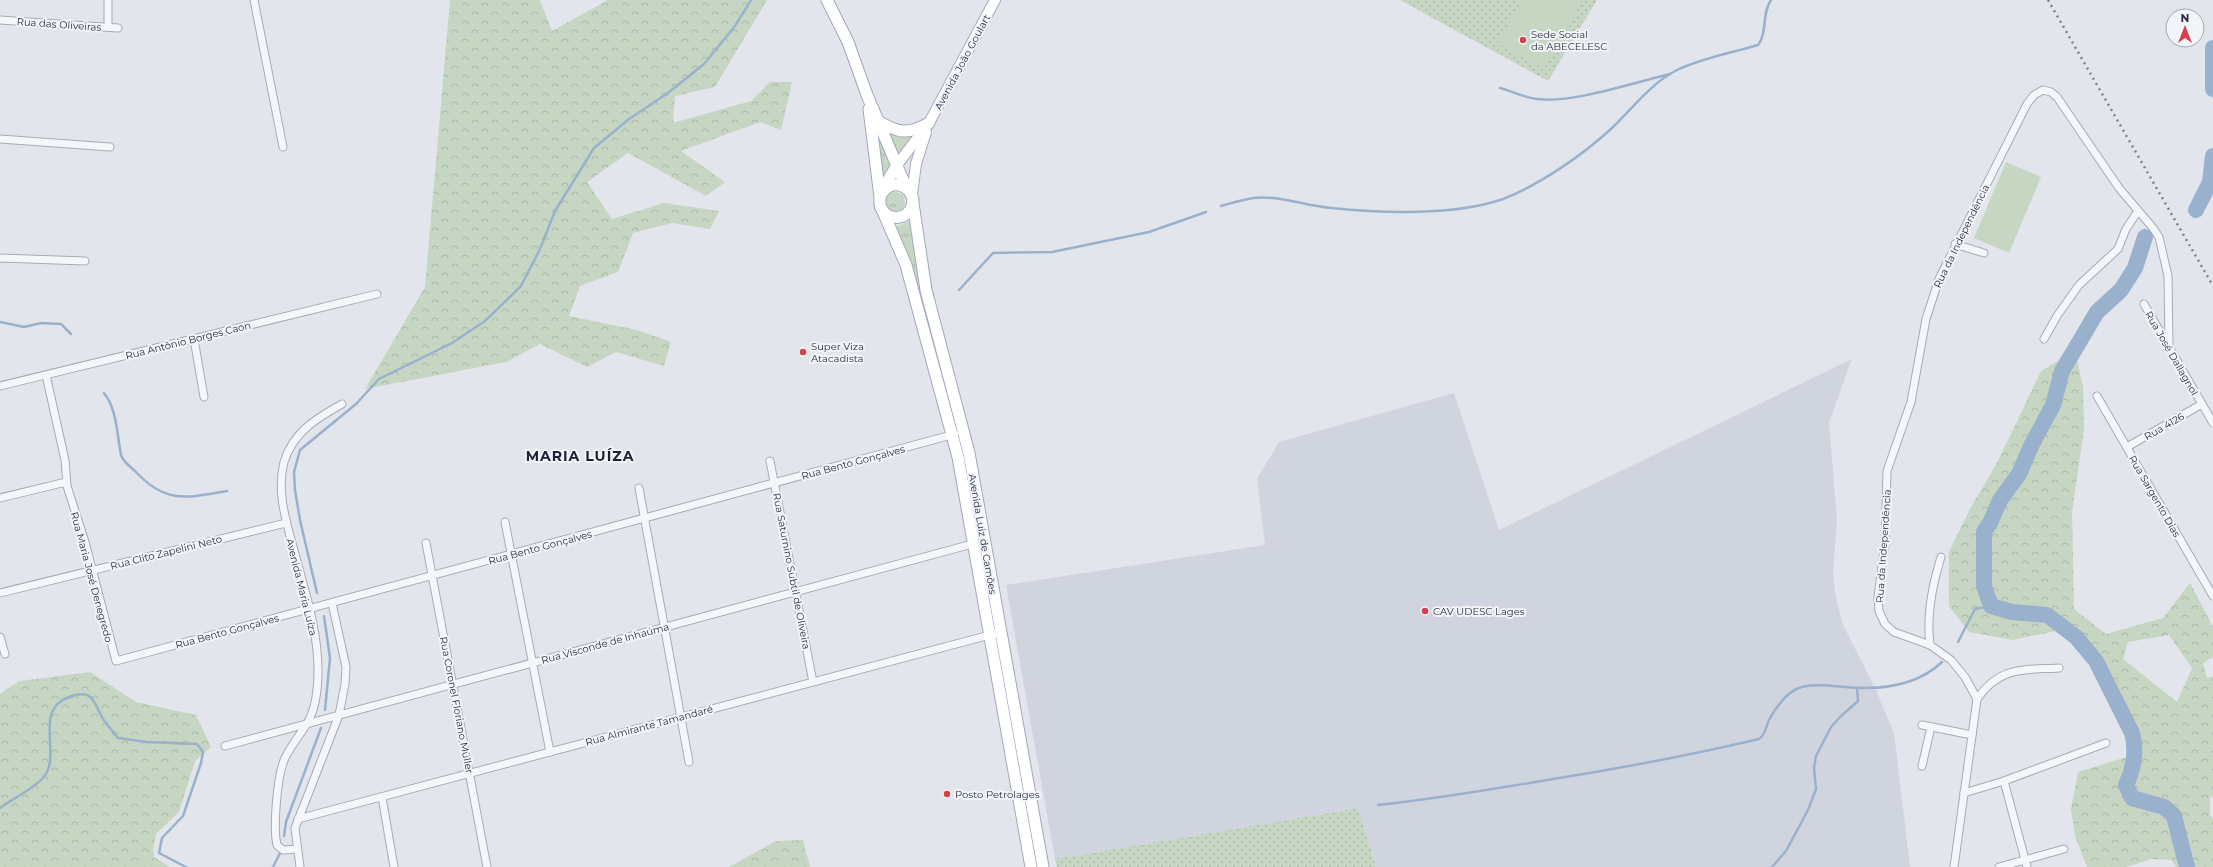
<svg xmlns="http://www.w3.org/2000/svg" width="2213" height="867" font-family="Montserrat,sans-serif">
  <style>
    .built { fill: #d0d4de }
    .grass { fill: url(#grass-tufts) }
    .forest { fill: url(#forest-crowns); fill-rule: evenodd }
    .park { fill: url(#park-dots) }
    .pitch { fill: #c6d6c2 }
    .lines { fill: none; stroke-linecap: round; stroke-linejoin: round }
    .stream { stroke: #9ab1ce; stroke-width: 2.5 }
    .river { stroke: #9ab1ce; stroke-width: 16 }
    .street-casing { stroke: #a6abb6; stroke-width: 9 }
    .secondary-casing { stroke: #a6abb6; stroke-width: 12 }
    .primary-casing { stroke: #a0a8b8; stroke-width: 13 }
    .street { stroke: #f5f6f9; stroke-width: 7 }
    .secondary { stroke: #fff; stroke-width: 10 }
    .primary { stroke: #fff; stroke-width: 11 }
    .rail { stroke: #7a8396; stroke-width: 2.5; stroke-dasharray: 2 4; stroke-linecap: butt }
    .poi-dot { fill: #d93e4e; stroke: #f2f4f8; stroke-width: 1.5 }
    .labels { text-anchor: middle; stroke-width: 4; stroke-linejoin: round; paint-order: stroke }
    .street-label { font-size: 10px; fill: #283145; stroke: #f2f4f8 }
    .poi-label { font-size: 10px; fill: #283145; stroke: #f2f4f8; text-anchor: start }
    .district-label { font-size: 14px; font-weight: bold; letter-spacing: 1px; fill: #1b2236; stroke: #f2f4f8 }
  </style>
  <defs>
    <pattern id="grass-tufts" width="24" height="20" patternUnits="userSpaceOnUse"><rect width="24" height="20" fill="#c6d6c2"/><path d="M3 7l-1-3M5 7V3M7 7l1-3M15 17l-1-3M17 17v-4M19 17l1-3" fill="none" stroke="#aab8a8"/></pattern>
    <pattern id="forest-crowns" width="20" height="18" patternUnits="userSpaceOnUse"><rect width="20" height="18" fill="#c6d6c2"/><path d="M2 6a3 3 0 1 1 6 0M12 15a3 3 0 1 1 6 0" fill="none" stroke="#aab8a8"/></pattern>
    <pattern id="park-dots" width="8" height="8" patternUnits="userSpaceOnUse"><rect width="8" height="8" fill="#c6d6c2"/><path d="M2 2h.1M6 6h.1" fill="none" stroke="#aab8a8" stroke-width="1.8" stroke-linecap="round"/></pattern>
  </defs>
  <rect width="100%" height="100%" fill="#e2e5eb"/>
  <!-- built -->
  <path class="built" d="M1852,359l-23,63 8,98 -4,53 3,25 7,27 31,61 20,47 16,134h-534l-18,-59 -303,51 -49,-274 259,-40 -8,-66 22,-37 175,-49 45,137z"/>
  <!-- grass -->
  <g class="grass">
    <path d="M874,116l20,47 -12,21z"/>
    <path d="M886,131l14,5 17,-2 -19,24z"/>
    <circle cx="895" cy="202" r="10"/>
    <path d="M909,222l12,66 36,136 -3,1 -36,-141 -13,-37 -11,-20z"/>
  </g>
  <!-- forest -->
  <g class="forest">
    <path d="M450,0h90l12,31 56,-31h159l-52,87 -40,9 -2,27 78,-22 19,-19h22l-11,48 -21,-8 -79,29 44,31 -19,14 -78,-43 -41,29 25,37 52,-16 55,8 -9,18 -38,-6 -39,10 -15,39 -38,14 -11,30 68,14 34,12 -7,24 -48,-14 -29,15 -47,-23 -34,18 -141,27 60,-102z"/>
    <path d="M2075,351l8,36 1,42 -12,83 2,97 32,25 57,-16 27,-35 23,44v30l-10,6 4,15 6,-2v122l-3,-2v20l3,2v49h-37l-4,-7 -20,-1 -26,8h-39l-12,-31 -4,-27 7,-37 45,-14 15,-3 -48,-96 -34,-28 -43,9 -44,-8 -20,-26v-54l21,-43 28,-48 43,-90zM2169,635l23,33 -15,34 -54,-43 5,-17z"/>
    <path d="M90,672l46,30 60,13 15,32 -16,14 -16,51 -23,22 -3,16 1,7 16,10h-170v-173l19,-13z"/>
    <path d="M803,840l7,27h-81l47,-26z"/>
  </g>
  <!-- park -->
  <g class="park">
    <path d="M1400,0h197l-49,81z"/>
    <path d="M1358,808l18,59h-319l-2,-8z"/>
  </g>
  <!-- pitch -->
  <g class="pitch">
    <path d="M1522,0l60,1 -38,68 -47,-26z"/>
    <path d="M2006,162l35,15 -32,76 -35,-15z"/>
  </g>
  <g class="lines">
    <!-- stream -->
    <g class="stream">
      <path d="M1500,88c12,3 25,10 38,11 32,5 98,-17 132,-25"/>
      <path d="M1221,206c10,-3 21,-6 32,-8 26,-3 53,8 78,10 50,5 124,8 172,-9 36,-14 80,-44 109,-71 20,-19 39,-45 65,-58 25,-12 54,-17 81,-25 10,-13 3,-30 13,-45"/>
      <path d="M959,290l34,-37 59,-1 97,-20 57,-20"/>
      <path d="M0,322l24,5 17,-4 20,1 10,10"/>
      <path d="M104,393c13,16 13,42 17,62 2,6 9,12 14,16 30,33 52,27 92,20"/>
      <path d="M317,593l-17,-73 -5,-30 -1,-18 6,-22 56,-46 23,-25 73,-36 33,-22 36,-35 19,-37 15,-38 39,-63 35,-29 39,-26 36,-29 31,-38 16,-26"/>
      <path d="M324,616l6,42 -5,52"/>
      <path d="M1958,642l17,-33 16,-3"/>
      <path d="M1378,805c59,-6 117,-16 175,-26 69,-11 138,-24 206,-40 7,-4 7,-14 11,-21 7,-12 18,-28 32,-31 14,-4 29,-1 43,0 33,3 71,0 97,-25"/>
      <path d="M0,808c12,-9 33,-19 43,-30 20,-22 -11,-68 26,-81 25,-9 24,5 34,22 5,7 10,13 15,19l29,4 50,2 6,8 -2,11 -18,53 -21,22 -3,15 27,14"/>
      <path d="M284,836l2,-14 35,-94"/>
      <path d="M273,867l7,-14"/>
      <path d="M1772,867l14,-16 22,-41 8,-21 -2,-21 2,-12 15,-29 10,-11 17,-15 -1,-13"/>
    </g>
    <!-- river -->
    <g class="river">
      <path d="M2213,48v41"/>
      <path d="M2196,210l14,-28 3,-26"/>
      <path d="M2145,237l-10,31 -14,22 -24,22 -35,59 -9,34 -22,41 -12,28 -19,26 -10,23 -6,9v54l7,20 21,6 35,3 29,22 20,24 36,72c5,18 2,35 -6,52l6,13 32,9 10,9 13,51"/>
    </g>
    <!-- street casing -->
    <g class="street-casing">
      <g id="street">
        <path d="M108,0v27"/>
        <path d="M254,0l29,147"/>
        <path d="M0,20l118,8"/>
        <path d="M0,139l110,8"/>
        <path d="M1955,244l29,9"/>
        <path d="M0,258l85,3"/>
        <path d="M2144,304l69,119"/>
        <path d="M194,339l10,58"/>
        <path d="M2044,339l13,-23 22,-31 39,-36 8,-20 12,-18"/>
        <path d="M46,375l19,85 2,26 18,56 31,119 839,-227"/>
        <path d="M0,386l377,-92"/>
        <path d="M2097,396l116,200"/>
        <path d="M2127,447l75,-43"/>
        <path d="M770,461l43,221"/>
        <path d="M639,488l50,274"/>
        <path d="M0,498l66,-16"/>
        <path d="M505,522l45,230"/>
        <path d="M426,543l61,324"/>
        <path d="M0,593l286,-70"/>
        <path d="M0,637l5,17"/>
        <path d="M1930,645c-4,-30 2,-59 11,-88"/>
        <path d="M1977,699c23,-33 46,-29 82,-31"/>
        <path d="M1922,725l50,10"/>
        <path d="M225,746l751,-203"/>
        <path d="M1922,766l9,-39"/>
        <path d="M2004,781l23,86"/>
        <path d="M1964,793l40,-12 102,-38"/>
        <path d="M382,797l12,70"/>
        <path d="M298,819l703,-187"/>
        <path d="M297,849l-14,1 -6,-5c-4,-17 0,-70 8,-87 6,-12 14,-22 21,-33 10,-15 12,-38 12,-55 0,-40 -13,-78 -23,-116 -8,-30 -19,-61 -11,-92 9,-30 33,-44 58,-58"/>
        <path d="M300,867l-5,-39 44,-113 6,-31 1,-17 -14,-64"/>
        <path d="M1954,867l23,-168 -12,-22 -14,-17 -21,-15 -36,-13 -9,-8 -6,-13 -1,-14 7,-53 2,-73 24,-69 15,-83 13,-40 88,-175 7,-9 9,-5 8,2 6,5 62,91 34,40 6,9 9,39 1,71"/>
        <path d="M1999,867l65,-18"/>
      </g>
    </g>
    <!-- secondary casing -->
    <g class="secondary-casing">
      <g id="secondary">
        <path d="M897,165l32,-42 66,-123"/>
        <path d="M912,194l4,-30 10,-32"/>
      </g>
    </g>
    <!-- primary casing -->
    <g class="primary-casing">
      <g id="primary">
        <path d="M827,0l21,42 19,53 39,92"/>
        <path d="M869,109l11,88"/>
        <path d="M878,121c20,12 30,14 51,2"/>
        <path d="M882,193c9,-13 26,-10 31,6 0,26 -36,23 -33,0 1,-11 12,-24 17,-34"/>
        <path d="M913,203l13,87 43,163 74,414"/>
        <path d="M882,209l24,56 52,192 73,410"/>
      </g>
    </g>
    <!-- street -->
    <use href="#street" class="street"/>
    <!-- secondary -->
    <use href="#secondary" class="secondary"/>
    <!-- primary -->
    <use href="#primary" class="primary"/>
    <!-- rail -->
    <path class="rail" d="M2048,0l165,286"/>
  </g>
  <!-- markers -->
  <g class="poi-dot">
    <circle cx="1523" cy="40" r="4"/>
    <circle cx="803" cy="352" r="4"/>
    <circle cx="1425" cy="611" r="4"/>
    <circle cx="947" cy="794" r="4"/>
  </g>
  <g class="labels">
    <!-- street labels -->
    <g class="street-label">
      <text transform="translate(59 24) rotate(4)" y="4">Rua das Oliveiras</text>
      <text transform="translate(962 62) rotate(-62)" y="4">Avenida João Goulart</text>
      <text transform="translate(1961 236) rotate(-64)" y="4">Rua da Independência</text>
      <text transform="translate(188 340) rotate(-14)" y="4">Rua Antônio Borges Caon</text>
      <text transform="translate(2172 353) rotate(60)" y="4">Rua José Dallagnol</text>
      <text transform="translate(2164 426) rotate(-30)" y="4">Rua 4126</text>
      <text transform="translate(853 462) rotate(-15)" y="4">Rua Bento Gonçalves</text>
      <text transform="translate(2155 496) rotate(60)" y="4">Rua Sargento Dias</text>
      <text transform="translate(983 534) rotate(80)" y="4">Avenida Luiz de Camões</text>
      <text transform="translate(1883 546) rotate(-86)" y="4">Rua da Independência</text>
      <text transform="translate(540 547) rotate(-15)" y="4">Rua Bento Gonçalves</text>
      <text transform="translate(166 552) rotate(-14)" y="4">Rua Clito Zapelini Neto</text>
      <text transform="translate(792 571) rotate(79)" y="4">Rua Saturnino Subtil de Oliveira</text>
      <text transform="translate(92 577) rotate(75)" y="4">Rua Maria José Denegredo</text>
      <text transform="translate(302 587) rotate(76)" y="4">Avenida Maria Luíza</text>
      <text transform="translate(227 631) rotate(-15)" y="4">Rua Bento Gonçalves</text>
      <text transform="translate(605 643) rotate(-15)" y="4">Rua Visconde de Inhaúma</text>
      <text transform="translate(457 705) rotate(79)" y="4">Rua Coronel Floriano Müller</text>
      <text transform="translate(649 725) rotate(-15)" y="4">Rua Almirante Tamandaré</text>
    </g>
    <!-- poi labels -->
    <g class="poi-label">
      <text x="1531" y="38">Sede Social<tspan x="1531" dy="12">da ABECELESC</tspan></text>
      <text x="811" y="350">Super Viza<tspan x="811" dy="12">Atacadista</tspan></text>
      <text x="1433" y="615">CAV UDESC Lages</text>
      <text x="955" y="798">Posto Petrolages</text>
    </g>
    <!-- district labels -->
    <g class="district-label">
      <text x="580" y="461">MARIA LUÍZA</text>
    </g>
  </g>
  <!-- north arrow -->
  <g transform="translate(2185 28)"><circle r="19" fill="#f2f4f8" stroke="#a1a6b0"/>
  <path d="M0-3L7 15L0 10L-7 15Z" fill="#d93e4e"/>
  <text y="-6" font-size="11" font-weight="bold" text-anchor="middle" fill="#283145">N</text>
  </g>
</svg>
